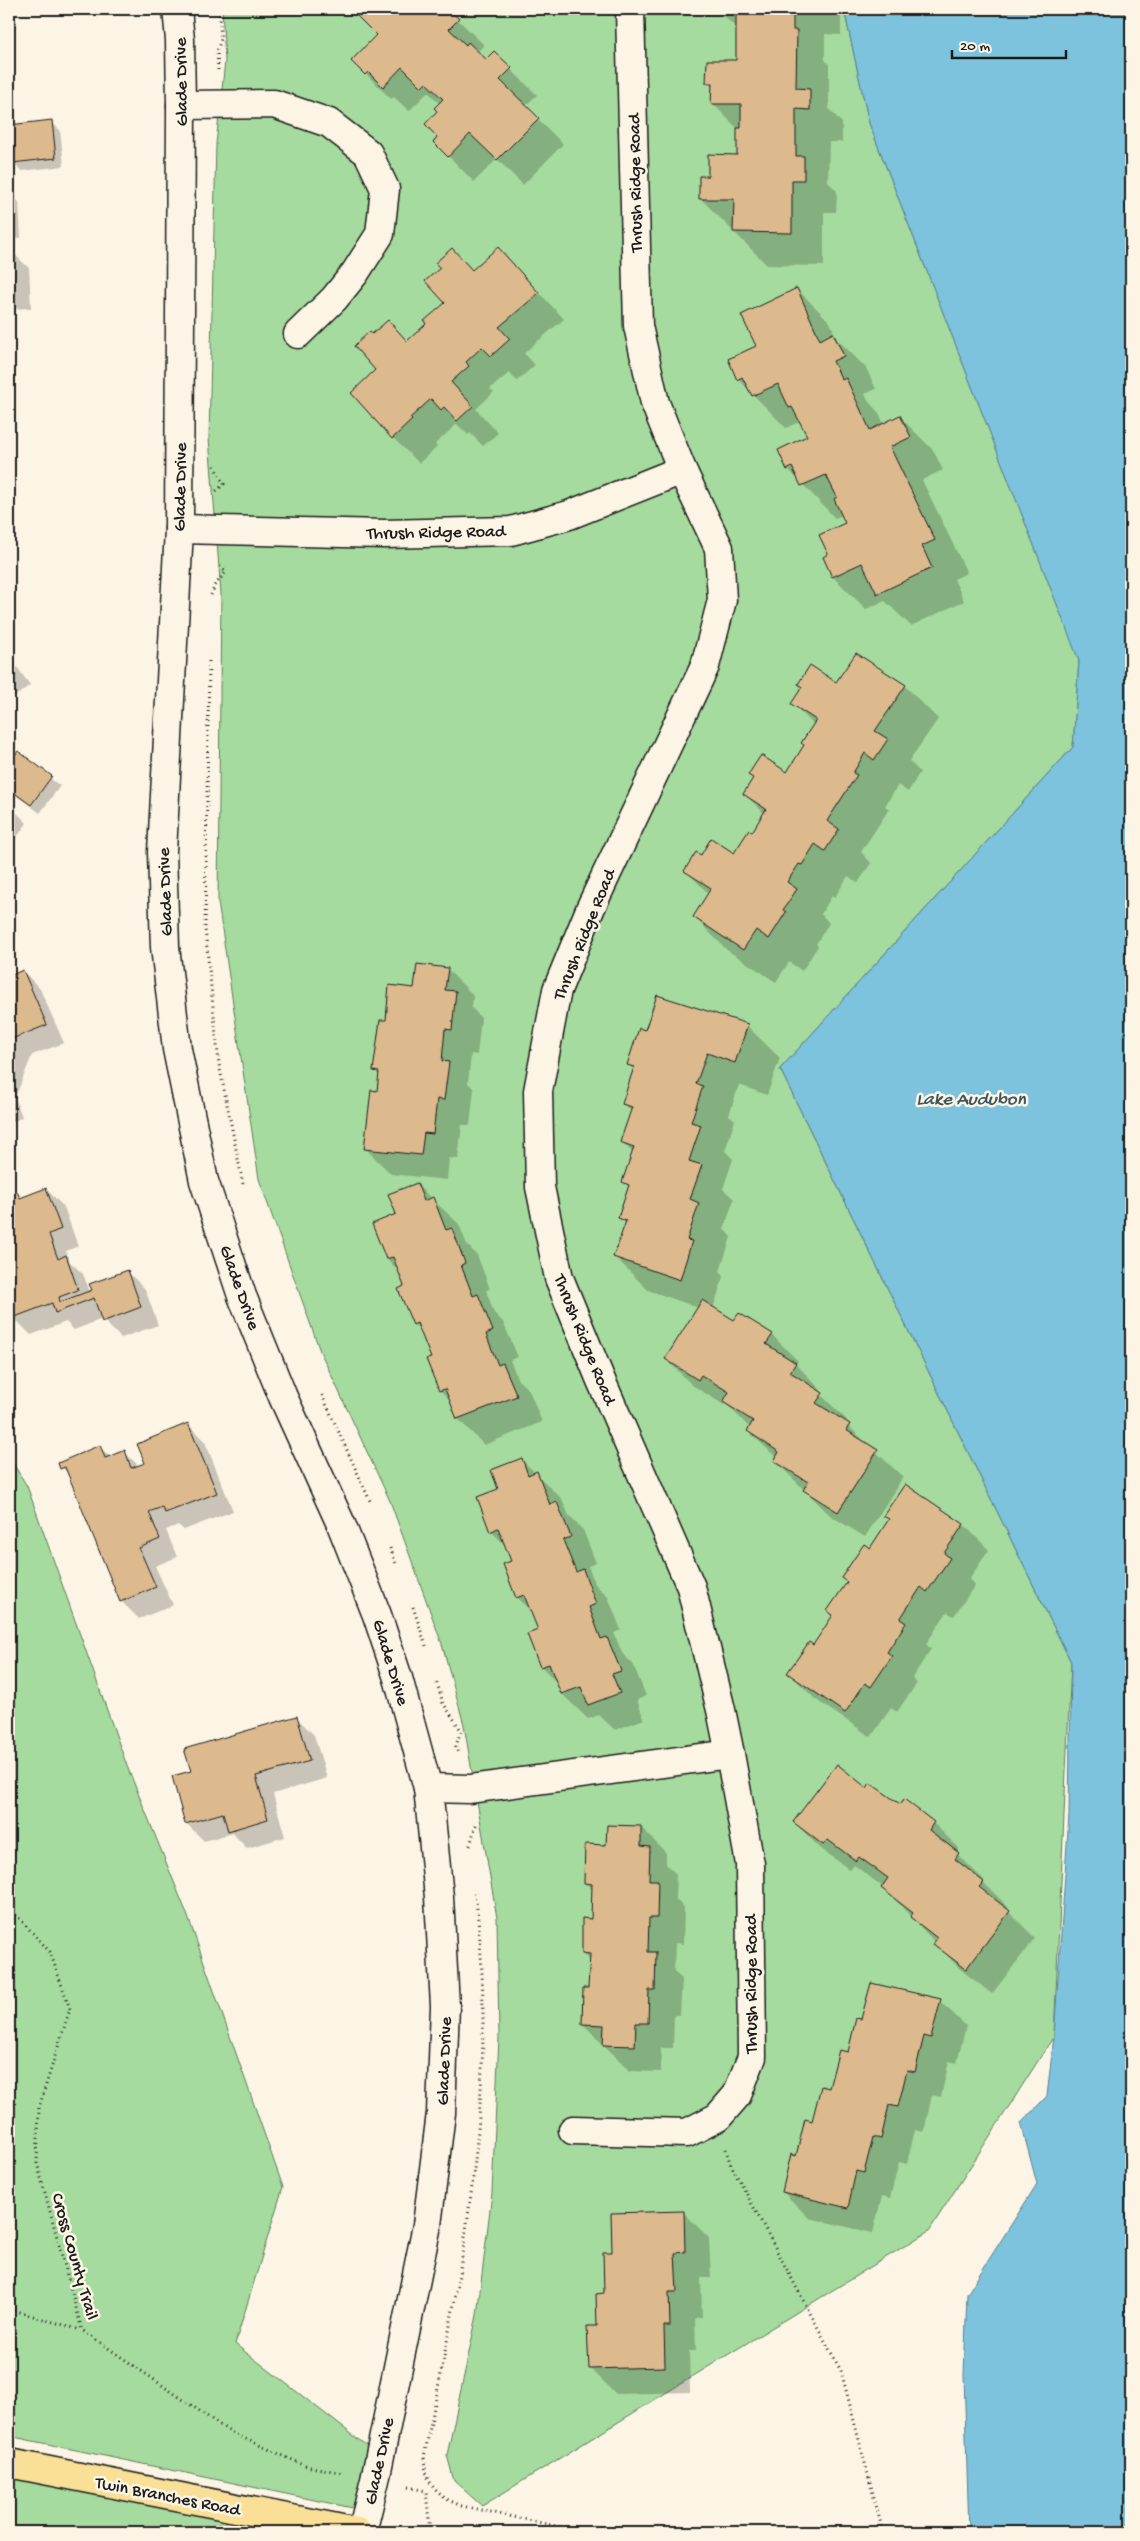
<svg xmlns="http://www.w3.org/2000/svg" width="1140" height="2541" font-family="'Gochi Hand',sans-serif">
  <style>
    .green { fill: #a5db9e; stroke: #607c5d }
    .water { fill: #7dc3dd; stroke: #568090 }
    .shadow { fill: #0003 }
    .building { fill: #dcba8e; stroke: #1c1c1c }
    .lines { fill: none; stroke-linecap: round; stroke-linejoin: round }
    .minor-casing { stroke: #1c1c1c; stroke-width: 31 }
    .major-casing { stroke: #1c1c1c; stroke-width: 31 }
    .path { stroke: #1c1c1c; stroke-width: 3; stroke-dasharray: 1 4; stroke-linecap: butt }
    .minor { stroke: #fcf5e5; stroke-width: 28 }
    .major { stroke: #fadf96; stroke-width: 28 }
    .labels { text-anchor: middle; stroke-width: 5; stroke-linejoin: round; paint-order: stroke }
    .street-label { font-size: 18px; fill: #1c1c1c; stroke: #fcf5e5 }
    .water-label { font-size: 19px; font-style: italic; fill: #3e5660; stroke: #fcf5e5 }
  </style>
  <rect width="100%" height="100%" fill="#fcf5e5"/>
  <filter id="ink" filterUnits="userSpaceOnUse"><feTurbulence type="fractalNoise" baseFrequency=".02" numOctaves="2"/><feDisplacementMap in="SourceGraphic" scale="10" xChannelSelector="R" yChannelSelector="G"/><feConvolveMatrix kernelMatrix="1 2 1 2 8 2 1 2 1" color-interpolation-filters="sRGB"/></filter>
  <g filter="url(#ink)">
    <!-- green -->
    <g class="green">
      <path d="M222,9h622l25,114 210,537 -6,87 -293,322 291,593 -17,374 -125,195 -447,275 -28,-25 -7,-26 30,-140 15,-122 7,-156 -2,-119 -33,-193 -22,-81 -52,-143 -70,-150 -61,-172 -41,-277 3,-308 -12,-156 7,-294 9,-83z"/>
      <path d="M9,1457l18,29 100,280 60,148 96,273 -48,157 145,112 -13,55 -358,-75z"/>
      <path d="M9,2447l349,85h-349z"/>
    </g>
    <!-- water -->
    <path class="water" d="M844,9h287v2523h-162l-5,-157 3,-81 70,-110 -16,-61 26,-27 7,-60 15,-221 2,-153 -291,-593 293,-322 6,-86 -210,-538z"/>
    <!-- shadow -->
    <g class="shadow">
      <path d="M360,9h66l5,5 5,-5h11l37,36 -7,7 9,9 8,-8 43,42 -12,11 38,38 -40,41 -26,-26 -23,23 -39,-40 4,-5 -1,-26 2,-7 -12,-12 -19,19 -15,-14 -3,2 -38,-38 25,-26 -22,-22z"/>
      <path d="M717,9h119l5,5v21l-16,-1v26l4,4v45l13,14v19h-13l-1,40 9,9 -1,21h-12v54l-57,-1 -67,-67 9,-21 29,-21v-27l-26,-26 1,-15 -5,-6 29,-20v-33z"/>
      <path d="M51,122l9,8 4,36 -42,5 -9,-8z"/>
      <path d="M9,193l10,9 2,36h-8l1,16 15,14 2,40 -22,1z"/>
      <path d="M498,249l66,70 -40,34 11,12 -18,16 -8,-8 -19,16 4,3 -18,17 22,24 -15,13 -13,-13 -2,2 -11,-11 -22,20 2,3 -18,16 -26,-25 -16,-68 -4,-35 35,7 38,-39 -4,-35 10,-18 21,21z"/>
      <path d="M797,289l33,33 7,17 29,29 10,21 -11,5 4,8 10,11 5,11 16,-7 33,33 10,20 -21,10 45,93 -13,6 10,22 -53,25 -26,-25 -19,8 -33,-32 -9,-20 6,-2 17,-31 -4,-9 -8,3 -47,-49 20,-32 -7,-16 -15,7 -48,-49z"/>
      <path d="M9,656l21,29 -21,16z"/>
      <path d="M837,684l68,2 33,33 -29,42 11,11 -12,20 -10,-7 -13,21 4,3 -28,43 10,11 -13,20 -10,-7 -13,21 -3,-1 -11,18 8,9 -13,21 2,2 -16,25 -13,-9 -13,20 -49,-32 -33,-33 15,-23 -24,-24 16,-14 33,-1 18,-21 13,-20 -21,-20 10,-15 -4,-4 37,-1 18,-28 9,-21 -21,-21z"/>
      <path d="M18,753l42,33 -20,27 -31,-23v-25z"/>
      <path d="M9,805l18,18 -18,25z"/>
      <path d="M447,969l26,26 -1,13 9,10 -4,37 -6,-1 -3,29 6,6 -4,36h-8l-4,34 -9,-1 -2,22 -56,-6 -26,-26 15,-72 -5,-5 12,-49 28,-33z"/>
      <path d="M23,971l17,18 24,54 -32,12 -17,43 7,19 -13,7v-147z"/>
      <path d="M747,1026l33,32 -13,37 -28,-10 -10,30 6,5 -10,31 8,8 -10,30 11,10 -10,30 7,8 -11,34 4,4 -11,34 21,13 38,13 26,26 -2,3 25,26 -2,3 28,27 -2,3 58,54 -38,60 -34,-21 -56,-55 2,-3 -29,-27 2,-3 -25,-25 -1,2 -32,-20 -26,-26 33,-51 -51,-18 -33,-33 11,-33 -6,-6 10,-30 -6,-6 9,-29 -11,-11 10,-30 -9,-9 11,-33 -6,-6 18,-32z"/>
      <path d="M417,1185l42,39 8,21 10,10 13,34 -4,1 8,23 9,9 15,35 -8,3 8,20 11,10 13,32 -58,23 -26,-26 -6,-16 -12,-13 -8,-32 -9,-25 -9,-9 -8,-37 -7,-16 -12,-12 11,-44z"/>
      <path d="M46,1189l18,18 14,39 -12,5 3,10 14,13 7,18 37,-21 18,18 13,36 -37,13 -19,-19 -28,11 -8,-8 -35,13 -18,-18 -4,-11v-110l8,-3 5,5z"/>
      <path d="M188,1424l17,18 28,69 -49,19 -6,-5 -12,5 11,27 -22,9 18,39 -34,14 -18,-18 -50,-123 -12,-15 41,-16 10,10 14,-5 15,14 7,-3z"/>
      <path d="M521,1459l41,40 7,17 14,14 13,33 -8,3 7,18 13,13 13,33 -7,3 8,20 11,11 13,32 -9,4 7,19 -29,11 -16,-15 -11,4 -26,-25 -4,-10 -17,-18 -2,-35 -7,-19 -15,-15 -5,-36 -5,-14 -16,-16 9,-41z"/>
      <path d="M885,1515l78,9 26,26 -20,29 6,6 -21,31 -7,-4 -21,32 5,5 -19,29 5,5 -20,29 -6,-4 -20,29 -56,-38 -26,-26 24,-26 21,-31 36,-67 20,-29z"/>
      <path d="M296,1717l18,18 13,43 -54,16 12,43 -38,11 -15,-15 -28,8 -18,-18 6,-52z"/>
      <path d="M867,1789l66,34 26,25 -3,5 28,27 -1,2 26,26 -2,2 28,28 -43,56 -32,-25 -77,-82 -29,-22 -4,5 -30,-22 -26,-26z"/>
      <path d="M641,1827l25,26v11l10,10 -1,24 9,9 -1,37 -8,-1 -1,29 8,7 -2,36h-6l-1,33h-12v24l-31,-1 -47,-47 7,-35 1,-28 -8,-8 9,-33 1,-30 -8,-7 23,-37z"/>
      <path d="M940,2001l26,25 -9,37 -8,-2 -8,36 -9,-2 -8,37 -9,-2 -8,34 -8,-2 -9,36 -8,-2 -9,37 -64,-15 -26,-26 30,-69 35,-69 14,-34z"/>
      <path d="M683,2212l26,26 2,40h-10l1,39 -7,1 1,33h-7l1,41 -74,2 -26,-26 23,-115z"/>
    </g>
    <!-- building -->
    <g class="building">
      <path d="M358,9h70l3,3 3,-3h14l11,10 -10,10 17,16 2,-3 18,17 8,-8 18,17 -12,12 39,38 -42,42 -27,-26 -22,23 -15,-15 4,-5 -12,-13 12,-13 -3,-3 9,-9 -17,-16 -4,4 -20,-20 -19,20 -15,-15 -3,3 -14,-14 25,-26 -22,-22z"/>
      <path d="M736,9h57v21h4l-1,58 14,1v21l-14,-1v47h8v24h-12v53l-59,-1 1,-33h-35v-23h9v-22l29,1v-27h4v-24h-30l1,-21h-6l1,-23h29z"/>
      <path d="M52,120l4,38 -44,5 -3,-38z"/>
      <path d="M498,247l41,46 -40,34 11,12 -19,17 -9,-9 -16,15 3,4 -18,16 22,24 -16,15 -13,-14 -3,3 -10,-11 -21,19 2,2 -20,19 -41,-46 24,-23 -21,-24 16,-15 2,3 16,-14 19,21 19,-17 -2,-3 21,-18 -20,-22 15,-13 -5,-5 17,-15 20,22z"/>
      <path d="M9,249h2l3,42h-5z"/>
      <path d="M797,288l23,52 13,-7 11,23 -11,5 9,19 4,-2 24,52 30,-15 11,22 -21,10 45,93 -13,6 10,22 -55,26 -15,-31 -30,14 -9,-20 5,-3 -9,-19 26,-12 -11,-24 3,-2 -11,-22 -25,11 -9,-19 -5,3 -9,-20 29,-14 -15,-29 -3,1 -11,-24 -26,12 -10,-19 -5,3 -9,-21 28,-13 -15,-31z"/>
      <path d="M856,653l50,32 -31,46 13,8 -14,21 -9,-7 -12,20 4,2 -30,46 12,8 -14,22 -10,-7 -13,21 -3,-1 -12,18 10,7 -14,21 3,2 -17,27 -13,-9 -13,20 -50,-33 18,-29 -27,-17 12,-19 5,3 10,-17 23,15 15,-23 3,2 14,-23 -23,-15 10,-16 -5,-3 13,-20 26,17 17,-27 -3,-2 15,-23 -25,-16 11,-17 -4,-3 12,-19 26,17z"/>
      <path d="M18,751l34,25 -21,29 -22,-16v-26z"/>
      <path d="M417,964l31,4 -3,22 11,1 -4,39 -7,-1 -3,32 7,1 -5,38 -7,-1 -4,35 -9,-1 -3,22 -57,-6 7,-59 6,1 2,-19 -6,-1 7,-51h6l3,-35 25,3z"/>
      <path d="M23,970l24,55 -33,13 -5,14v-76z"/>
      <path d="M657,995l91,29 -13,39 -28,-10 -11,31 7,2 -12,36 10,3 -12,36 13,4 -12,34 9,4 -12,37 5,1 -12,39 -67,-23 13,-36 -8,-3 11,-33 -7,-3 12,-35 -14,-5 12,-35 -10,-3 12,-37 -7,-2 12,-37 6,2z"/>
      <path d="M417,1183l7,18 9,-4 13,33 6,-2 13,35 -4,2 12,31 5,-2 15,37 -7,3 12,31 5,-2 14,33 -60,23 -12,-30 -6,2 -13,-32 5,-1 -14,-35 -4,2 -15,-36 6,-3 -11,-29 -7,2 -14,-35 24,-10 -8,-20z"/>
      <path d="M46,1188l15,41 -12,5 9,25 8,-4 12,35 -19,7 1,5 32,-12 -3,-6 39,-14 13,37 -39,15 -8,-24 -39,15 -3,-10 -40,15 -3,-9v-115l8,-3 3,7z"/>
      <path d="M702,1300l32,20 5,-7 34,21 -7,10 30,19 -6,9 33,21 -7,10 34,21 -4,6 32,20 -40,62 -35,-22 5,-8 -34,-21 5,-9 -32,-21 6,-10 -30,-19 6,-10 -28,-17 -3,5 -33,-21z"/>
      <path d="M188,1423l29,70 -52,20 -3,-6 -13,5 11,27 -21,9 17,39 -36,15 -55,-135 -5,2 -2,-6 42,-18 5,13 20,-8 6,18 14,-5 -8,-19z"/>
      <path d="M522,1458l6,17 9,-4 13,34 7,-3 14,35 -8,3 13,32 7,-3 13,35 -7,3 12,32 6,-2 14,34 -9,3 8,19 -32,12 -7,-18 -20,7 -12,-30 -9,3 -13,-33 11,-4 -14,-35 -8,3 -13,-34 8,-3 -13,-33 -8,4 -13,-35 21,-8 -7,-19z"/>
      <path d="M905,1484l59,40 -20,29 6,5 -23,34 -6,-5 -21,32 6,4 -19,29 5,4 -21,31 -6,-4 -20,30 -58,-40 22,-31 4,3 20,-30 -6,-4 20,-29 -6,-4 23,-34 6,4 19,-29 -6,-3z"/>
      <path d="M297,1716l13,45 -54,15 12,43 -40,12 -5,-18 -38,11 -13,-48 19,-5 -7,-22z"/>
      <path d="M837,1764l30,24 3,-5 30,21 4,-5 30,23 -5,8 30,23 -4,6 29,23 -5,5 31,24 -44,58 -33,-25 4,-6 -27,-21 3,-4 -32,-25 7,-10 -29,-21 -3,4 -28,-21 -5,5 -30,-23z"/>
      <path d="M607,1825l34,1v20l9,1 -1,33h9l-1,38h-8l-1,34h8l-1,38h-6l-1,33h-12l-1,23 -32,-1 1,-20 -22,-1 1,-36h5l2,-34 -8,-1v-35l9,1 1,-35 -8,-1 1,-39 21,1z"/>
      <path d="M871,1983l70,16 -10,39 -7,-2 -9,36 -8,-2 -9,37 -9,-2 -8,34 -8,-2 -9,36 -8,-2 -8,37 -66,-16 9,-38 5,2 9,-37 7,2 9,-35 8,2 10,-38 9,2 8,-34 5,1z"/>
      <path d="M684,2211l1,41 -10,1 2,39h-8l1,34h-6l1,41 -76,2 -2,-43h10l-1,-32 8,-1 -1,-41h9l-1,-39z"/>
    </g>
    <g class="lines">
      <!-- minor casing -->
      <g class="minor-casing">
        <g id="minor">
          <path d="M177,9l3,31 1,65 -2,424 -17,323 3,95 12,102 27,132 38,115 41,101 58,127 36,91 21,63 30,110 11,109 6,109 -4,107 -14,112 -52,255 -13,52"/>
          <path d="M630,9l8,317 17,77 27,67"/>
          <path d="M181,105l93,-1 55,19 39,30 17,36 -5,45 -25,39 -21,26 -36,35"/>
          <path d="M179,529l205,5 127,-3 58,-16 113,-45 37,78 3,52 -17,66 -114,241 -34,83 -19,101 2,96 19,91 41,100 91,209 30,123 9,44 -260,35 -42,-1"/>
          <path d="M573,2130l114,3 31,-16 19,-22 15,-38 -2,-193 -20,-110"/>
        </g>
      </g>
      <!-- major casing -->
      <g class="major-casing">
        <path id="major" d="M9,2463l348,69"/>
      </g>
      <!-- path -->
      <g class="path">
        <path d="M218,70l-1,-19 4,-12 -2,-30"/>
        <path d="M214,466l10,18 -9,8"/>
        <path d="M211,595l4,-10 11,-13 -9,-8"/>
        <path d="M209,661l-4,268 14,135 24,120"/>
        <path d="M322,1395l49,108"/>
        <path d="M390,1548l7,18"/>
        <path d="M413,1607l13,39"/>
        <path d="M437,1683l6,20 18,27 -5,16 2,8"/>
        <path d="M470,1845l7,-23"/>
        <path d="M475,1893c25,191 -13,378 -51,564 2,28 12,39 38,49l122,26"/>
        <path d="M9,1907l41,45 20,57 -31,98 -2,56 45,167 148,102 76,34 37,7"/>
        <path d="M726,2149l4,14 111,208 42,161"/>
        <path d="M9,2309l72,21"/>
        <path d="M408,2487l18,4 4,41"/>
      </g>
      <!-- minor -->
      <use href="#minor" class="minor"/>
      <!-- major -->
      <use href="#major" class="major"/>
    </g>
  </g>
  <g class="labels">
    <!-- street labels -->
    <g class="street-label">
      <text transform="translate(180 82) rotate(-91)" y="6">Glade Drive</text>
      <text transform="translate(634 183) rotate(-91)" y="6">Thrush Ridge Road</text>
      <text transform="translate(179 487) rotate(-89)" y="6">Glade Drive</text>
      <text transform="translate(436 531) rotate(-1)" y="6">Thrush Ridge Road</text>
      <text transform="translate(164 892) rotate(-92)" y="6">Glade Drive</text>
      <text transform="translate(583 934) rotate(-68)" y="6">Thrush Ridge Road</text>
      <text transform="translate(241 1287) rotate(70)" y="6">Glade Drive</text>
      <text transform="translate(586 1339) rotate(68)" y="6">Thrush Ridge Road</text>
      <text transform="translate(392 1662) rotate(73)" y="6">Glade Drive</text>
      <text transform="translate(750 1984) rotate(-90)" y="6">Thrush Ridge Road</text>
      <text transform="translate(443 2061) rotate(-88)" y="6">Glade Drive</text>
      <text transform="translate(76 2256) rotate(74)" y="6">Cross County Trail</text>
      <text transform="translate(378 2461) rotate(-78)" y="6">Glade Drive</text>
      <text transform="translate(168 2495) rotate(11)" y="6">Twin Branches Road</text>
    </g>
    <!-- water labels -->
    <g class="water-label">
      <text x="971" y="1104">Lake Audubon</text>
    </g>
  </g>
  <!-- margin -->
  <rect width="1140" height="2541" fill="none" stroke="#fcf5e5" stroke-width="30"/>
  <rect x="15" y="15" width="1110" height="2511" fill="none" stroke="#1c1c1c" stroke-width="2" filter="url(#ink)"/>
  <!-- scale -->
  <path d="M952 50v8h114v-8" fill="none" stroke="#1c1c1c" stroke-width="2.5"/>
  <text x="960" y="50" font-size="15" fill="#1c1c1c" stroke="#fcf5e5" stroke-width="4" paint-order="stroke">20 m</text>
</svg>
